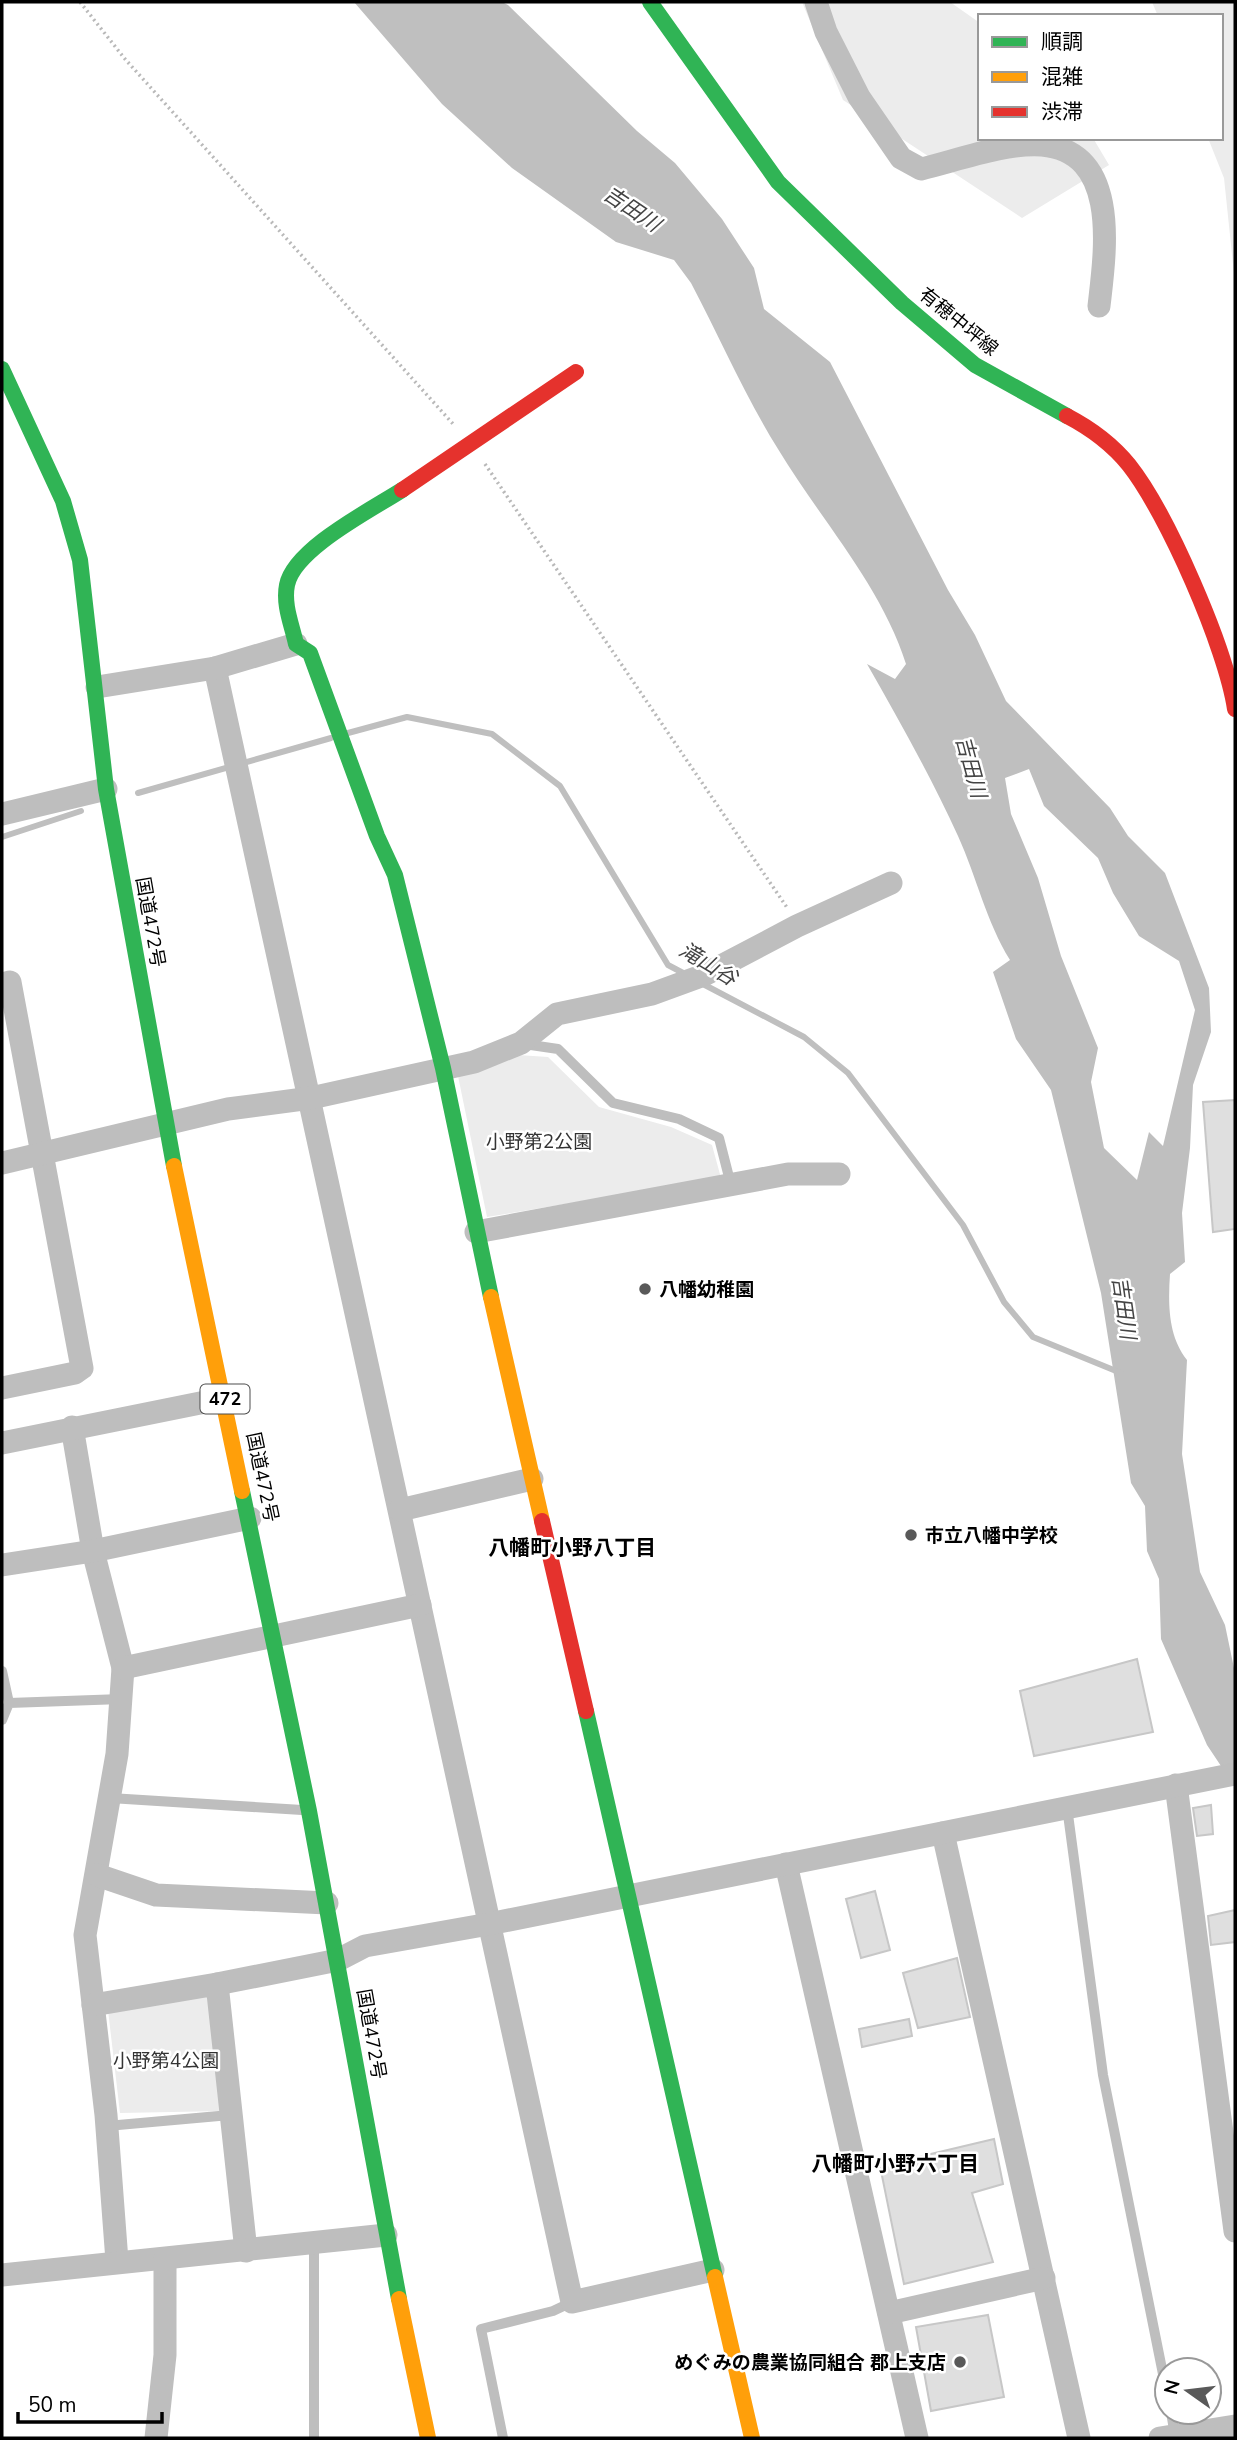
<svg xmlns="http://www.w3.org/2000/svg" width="1237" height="2440" font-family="'Nunito Sans','Noto Sans JP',sans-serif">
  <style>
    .green { fill: #ececec }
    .water { fill: #bfbfbf; fill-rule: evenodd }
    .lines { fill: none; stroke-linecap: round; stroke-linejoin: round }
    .stream { stroke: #bfbfbf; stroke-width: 6 }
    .building { fill: #dfdfdf; stroke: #c7c7c7; stroke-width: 2 }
    .path { stroke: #b9b9b9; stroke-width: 3.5; stroke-dasharray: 2 3.5; stroke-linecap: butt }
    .lane { stroke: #bebebe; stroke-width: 10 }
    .street { stroke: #bebebe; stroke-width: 23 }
    .fast { stroke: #30b455; stroke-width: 16 }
    .slow { stroke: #ff9f0a; stroke-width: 16 }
    .jam { stroke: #e5322d; stroke-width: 16 }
    .poi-dot { fill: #595959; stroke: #fff; stroke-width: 2.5 }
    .labels { text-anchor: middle; stroke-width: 5; stroke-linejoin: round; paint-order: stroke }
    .shield { fill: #fff; stroke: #4c4c4c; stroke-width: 2 }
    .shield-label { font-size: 18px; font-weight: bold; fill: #000 }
    .street-label { font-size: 19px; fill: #000; stroke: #fff }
    .park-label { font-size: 19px; fill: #333; stroke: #fff }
    .poi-label { font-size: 19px; font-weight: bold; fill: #000; stroke: #fff; text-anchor: start }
    .water-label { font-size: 21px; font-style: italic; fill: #444; stroke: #fff }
    .neighbourhood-label { font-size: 21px; font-weight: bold; fill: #000; stroke: #fff }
  </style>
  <rect width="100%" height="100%" fill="#fff"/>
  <!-- green -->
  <g class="green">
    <path d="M802,2h148l30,21v115h113l16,27 -87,53 -179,-118z"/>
    <path d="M1152,2h83v281l-11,-105 -16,-40h13v-122h-63z"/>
    <path d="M518,1055l30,2 51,50 72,20 41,18 9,33 -234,39 -29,-141z"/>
    <path d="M210,1993l14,118 -104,2 -12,-103z"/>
  </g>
  <!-- water -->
  <path class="water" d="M354,2h148l6,3 129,126 38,32 47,56 32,49 10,41 66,53 118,228 27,45 31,66 104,107 18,28 37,37 44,115 2,44 -18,53 -3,63 -8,65 3,49 -15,12c-2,30 -2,62 17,86l-5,94 18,118 25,53 10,48v114l-28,-42 -46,-106 -2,-60 -12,-28 -2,-45 -14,-23 -30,-190 -50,-203 -35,-51 -23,-67 17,-12c-24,-39 -33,-82 -52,-124 -27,-59 -59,-116 -91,-172l28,15 11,-15c-25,-79 -86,-145 -128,-215 -33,-53 -58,-111 -87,-166l-17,-23 -58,-18 -104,-74 -70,-64zM1029,769l15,37 54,52 15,35 26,43 40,25 16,49 -32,136 -14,-14 -12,48 -33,-32 -13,-66 7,-34 -37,-92 -23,-78 -27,-64 -6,-36z"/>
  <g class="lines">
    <!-- stream -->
    <g class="stream">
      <path d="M348,733l59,-16 85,17 68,52 108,179 17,9"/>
      <path d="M138,793l193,-55"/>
      <path d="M2,837l79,-26"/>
      <path d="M701,983l103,54 44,36 115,152 41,77 29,35 88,36"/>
    </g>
  </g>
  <!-- building -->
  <g class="building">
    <path d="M1235,1100v129l-22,3 -10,-130z"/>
    <path d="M1137,1659l16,73 -119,24 -14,-65z"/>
    <path d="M1211,1805l2,29 -16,2 -4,-28z"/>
    <path d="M875,1891l15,59 -29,8 -15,-59z"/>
    <path d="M1235,1910v32l-24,3 -3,-29z"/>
    <path d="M957,1958l13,59 -52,11 -15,-55z"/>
    <path d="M909,2019l3,17 -50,11 -3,-18z"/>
    <path d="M994,2139l9,45 -31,9 21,69 -89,22 -24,-118z"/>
    <path d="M988,2315l16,82 -73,14 -15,-84z"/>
  </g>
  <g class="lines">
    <!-- path -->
    <g class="path">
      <path d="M80,2l45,57 329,366"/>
      <path d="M485,464l303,445"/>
    </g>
    <!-- lane -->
    <g class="lane">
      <path d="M524,1044l34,5 55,54 66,16 40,19 12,47"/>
      <path d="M2,1671l7,32"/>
      <path d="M2,1720l7,-17 113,-4"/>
      <path d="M110,1798l192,12"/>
      <path d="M1067,1807l36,268 64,319"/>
      <path d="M107,2126l123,-11"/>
      <path d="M314,2243v195"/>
      <path d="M1171,2412l4,24"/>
      <path d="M503,2438l-22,-109 72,-18 19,-9"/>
    </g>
    <!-- street -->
    <g class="street">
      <path d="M816,2l10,30 33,65 42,61 20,11c34,-8 86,-27 121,-24 79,7 63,108 57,161"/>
      <path d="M215,668l357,1634 141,-32"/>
      <path d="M97,687l118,-19 81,-24"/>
      <path d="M2,814l104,-25"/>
      <path d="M2,984l8,-2 72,386 -7,5 -73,15"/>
      <path d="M2,1163l226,-54 83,-11 163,-36 47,-19 36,-29 95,-20 52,-19 93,-49 94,-43"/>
      <path d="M476,1232l312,-58h51"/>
      <path d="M72,1427l21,124 30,117 -6,86 -32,181 21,180 11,146"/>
      <path d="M2,1443l223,-45"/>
      <path d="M400,1510l132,-31"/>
      <path d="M2,1565l91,-14 157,-33"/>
      <path d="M123,1668l297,-63"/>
      <path d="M1176,1785l59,446"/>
      <path d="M943,1833l136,605"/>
      <path d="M786,1864l131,574"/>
      <path d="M97,1875l59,20 171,8"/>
      <path d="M217,1984l121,-24 27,-14 124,-22 746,-150"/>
      <path d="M93,2005l124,-21 29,267"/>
      <path d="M2,2275l384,-40"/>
      <path d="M889,2313l155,-35"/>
      <path d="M156,2438l9,-83v-96"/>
      <path d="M1160,2438l75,-12"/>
    </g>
    <!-- fast -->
    <g class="fast">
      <path d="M650,2l128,180 124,121 73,62 92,51"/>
      <path d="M2,369l61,132 17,59 26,229 68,377"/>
      <path d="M402,490c-31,20 -108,59 -115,95 -4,20 5,40 9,59l14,9 67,183 18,39 48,193 48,229"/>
      <path d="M242,1491l67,320 90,488"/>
      <path d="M586,1711l129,566"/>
    </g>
    <!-- slow -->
    <g class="slow">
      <path d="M174,1166l68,325"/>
      <path d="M491,1297l51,224"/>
      <path d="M715,2277l37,161"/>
      <path d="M399,2299l29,139"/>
    </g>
    <!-- jam -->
    <g class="jam">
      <path d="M1067,416c23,12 45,28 62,49 38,48 97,183 106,244"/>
      <path d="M402,490l174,-118"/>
      <path d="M542,1521l44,190"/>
    </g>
  </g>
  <!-- markers -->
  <g class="poi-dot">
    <circle cx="645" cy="1289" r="7"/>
    <circle cx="911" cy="1535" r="7"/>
    <circle cx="960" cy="2362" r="7"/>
  </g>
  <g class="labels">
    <!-- shield labels -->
    <rect class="shield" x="200.5" y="1384.5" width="49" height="29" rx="5"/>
    <g class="shield-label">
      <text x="225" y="1405">472</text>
    </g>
    <!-- street labels -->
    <g class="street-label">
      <text transform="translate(959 321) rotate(39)" y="7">有穂中坪線</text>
      <text transform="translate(151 922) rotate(80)" y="7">国道472号</text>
      <text transform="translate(263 1477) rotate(78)" y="7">国道472号</text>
      <text transform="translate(372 2034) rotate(80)" y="7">国道472号</text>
    </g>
    <!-- park labels -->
    <g class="park-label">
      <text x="539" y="1148">小野第2公園</text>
      <text x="166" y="2067">小野第4公園</text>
    </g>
    <!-- poi labels -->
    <g class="poi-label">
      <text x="659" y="1296">八幡幼稚園</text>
      <text x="925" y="1542">市立八幡中学校</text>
      <text x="946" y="2369" text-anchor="end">めぐみの農業協同組合 郡上支店</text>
    </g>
    <!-- water labels -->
    <g class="water-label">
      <text transform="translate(632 209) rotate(34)" y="7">吉田川</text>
      <text transform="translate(971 767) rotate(75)" y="7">吉田川</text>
      <text transform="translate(708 964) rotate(31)" y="7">滝山谷</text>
      <text transform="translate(1124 1308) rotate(82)" y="7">吉田川</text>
    </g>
    <!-- neighbourhood labels -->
    <g class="neighbourhood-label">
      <text x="572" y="1555">八幡町小野八丁目</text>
      <text x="895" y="2171">八幡町小野六丁目</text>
    </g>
  </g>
  <!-- border -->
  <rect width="1237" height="2440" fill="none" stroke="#000000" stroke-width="7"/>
  <!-- legend -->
  <rect x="978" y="14" width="245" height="126" fill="#ffffff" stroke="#999999" stroke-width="2"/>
  <rect x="992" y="37" width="35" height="10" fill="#30b455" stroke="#999999" stroke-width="2"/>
  <text x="1041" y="49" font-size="21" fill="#000000">順調</text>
  <rect x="992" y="72" width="35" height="10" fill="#ff9f0a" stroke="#999999" stroke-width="2"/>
  <text x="1041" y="84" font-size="21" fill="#000000">混雑</text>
  <rect x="992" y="107" width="35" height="10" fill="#e5322d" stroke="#999999" stroke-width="2"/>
  <text x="1041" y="119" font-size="21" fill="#000000">渋滞</text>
  <!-- north arrow -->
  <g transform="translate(1188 2391) rotate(284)"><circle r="33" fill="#ffffff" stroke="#999999" stroke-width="2"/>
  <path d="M0-5L12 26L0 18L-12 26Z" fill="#595959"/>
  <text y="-10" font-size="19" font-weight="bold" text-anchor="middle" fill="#000000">N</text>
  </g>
  <!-- scale -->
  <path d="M18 2412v10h144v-10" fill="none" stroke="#000000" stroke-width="3.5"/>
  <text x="28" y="2412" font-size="21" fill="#000000" stroke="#ffffff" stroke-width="5" paint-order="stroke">50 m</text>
</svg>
